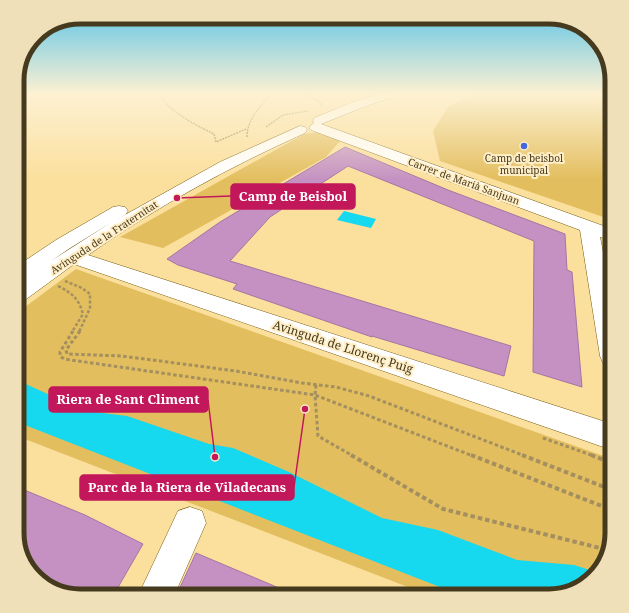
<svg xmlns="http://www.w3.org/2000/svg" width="629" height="613" font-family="'Noto Serif',serif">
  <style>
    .green { fill: #e3be5e }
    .water { fill: #16d8ee }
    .building { fill: #c491c2; stroke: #a674a4 }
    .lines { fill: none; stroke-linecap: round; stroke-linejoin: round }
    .minor-casing { stroke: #755c15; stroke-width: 1 }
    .path-far3 { stroke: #a38f5f; stroke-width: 1.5; stroke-dasharray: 2 1; stroke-linecap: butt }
    .path-far2 { stroke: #a38f5f; stroke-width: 2.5; stroke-dasharray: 3 2; stroke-linecap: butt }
    .path-far1 { stroke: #a38f5f; stroke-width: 3; stroke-dasharray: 3.5 2.5; stroke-linecap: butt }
    .path { stroke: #a38f5f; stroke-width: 4; stroke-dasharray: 4.5 3; stroke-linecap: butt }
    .minor { fill: #fff; fill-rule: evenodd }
    .poi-dot { fill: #4668db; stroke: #ffeec6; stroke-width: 1.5 }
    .labels { text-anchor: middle; stroke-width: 4; stroke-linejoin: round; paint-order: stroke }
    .far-poi-label { font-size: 10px; fill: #453a1e; stroke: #ffeec6 }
    .far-street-label { font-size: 10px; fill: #453a1e; stroke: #ffeec6 }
    .street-label { font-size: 12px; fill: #453a1e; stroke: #ffeec6 }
    .rim { fill: none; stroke: #453a1e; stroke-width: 5 }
    .leader { fill: none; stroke: #c2185b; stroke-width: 1.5 }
    .callout-dot { fill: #c2185b; stroke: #ffeec6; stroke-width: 1.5 }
    .callout { fill: #c2185b; stroke: #c2185b; stroke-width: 1.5 }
    .callout-label { font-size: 13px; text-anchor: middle; font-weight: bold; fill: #fff }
  </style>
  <rect width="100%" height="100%" fill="#fbdf9c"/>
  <!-- green -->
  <g class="green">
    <path d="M474,94h138v126l-172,-59 -7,-30 15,-24z"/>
    <path d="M318,132l22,9 -14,16 -163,91 -43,-11 184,-103z"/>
    <path d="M76,269l536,190v74l-5,24 -16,23 -42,16h-118l-414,-160v-123z"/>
  </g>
  <!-- water -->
  <g class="water">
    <path d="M344,211l32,8 -5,9 -34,-8z"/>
    <path d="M17,380l35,16 43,16 32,4 82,28 24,4 56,24 93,46 56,12 79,30 57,5 22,7 -5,8 -42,16h-86l-446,-174z"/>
  </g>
  <!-- building -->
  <g class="building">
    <path d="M345,147l103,43 117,44 2,36 5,2 10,115 -49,-15 1,-131 -186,-75 -78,51 -40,44 281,85 -7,30 -132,-40v1l-139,-48 4,-5 -59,-19 -11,-6 53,-37z"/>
    <path d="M17,487l68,28 58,29 -30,52h-33l-24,-5 -23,-16 -16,-42z"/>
    <path d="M196,553l102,43h-122z"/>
  </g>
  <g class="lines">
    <!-- minor casing -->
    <g class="minor-casing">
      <g id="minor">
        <path d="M380,94h17l-2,2 -34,12 -40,16 291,105v12l-12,-4 12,59v70l-9,-3 -3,-7 -20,-126 -269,-100 -2,-3 5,-4 -1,-2 1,-3 39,-16z"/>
        <path d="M300,126l5,1 2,3 -2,3c-76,34 -149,74 -217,122l524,169v26l-538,-186 -49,36 -8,2v-18l4,-2 -4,1v-17l39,-26 57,-33 6,-1 6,1 3,4 -3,4 -11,6 106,-59zM112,222l-61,39 19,-13z"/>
        <path d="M190,507l12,4 4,12 -32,73h-36l40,-85z"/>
      </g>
    </g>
    <!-- path-far3 -->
    <g class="path-far3">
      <path d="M159,94c12,19 35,30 55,40l2,8 30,-13"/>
      <path d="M305,94l12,6 4,4 -1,2"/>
      <path d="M266,127l17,-12 25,-4"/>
      <path d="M247,137c0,-18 13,-30 24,-43"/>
    </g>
    <!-- path-far2 -->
    <g class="path-far2">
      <path d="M17,249l10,-1"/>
      <path d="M65,281l17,7 8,6v14l-11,24"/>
      <path d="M58,286c14,7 21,13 25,28l-11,18"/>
    </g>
    <!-- path-far1 -->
    <g class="path-far1">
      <path d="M73,331l-13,21v4l4,3 251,36 158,61"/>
      <path d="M80,331l-14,19 1,4 55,2 114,15 66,12 34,4 33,9 156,60"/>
      <path d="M316,385l-1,10 3,41 35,20"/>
      <path d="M543,438l51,18"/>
    </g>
    <!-- path -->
    <g class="path">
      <path d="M351,455l92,54 165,41"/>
      <path d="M471,455l141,55"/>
      <path d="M522,455l90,35"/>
      <path d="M591,455l21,8"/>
    </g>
    <!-- minor -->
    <use href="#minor" class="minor"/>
  </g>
  <!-- sky -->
  <linearGradient id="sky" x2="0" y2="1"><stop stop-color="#54c2ea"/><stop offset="0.52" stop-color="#fdf1d2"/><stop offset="1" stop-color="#fdf1d2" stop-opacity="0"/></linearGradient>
  <rect width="629" height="180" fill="url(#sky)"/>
  <!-- markers -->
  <circle class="poi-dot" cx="524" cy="146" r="4"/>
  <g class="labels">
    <!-- far-poi labels -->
    <g class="far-poi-label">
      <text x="524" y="162">Camp de beisbol<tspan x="524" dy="12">municipal</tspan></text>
    </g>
    <!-- far-street labels -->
    <g class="far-street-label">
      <text transform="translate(464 181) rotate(20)" y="4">Carrer de Marià Sanjuan</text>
      <text transform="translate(104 237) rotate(-33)" y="4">Avinguda de la Fraternitat</text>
    </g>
    <!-- street labels -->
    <g class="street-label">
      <text transform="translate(343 347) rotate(18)" y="4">Avinguda de Llorenç Puig</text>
    </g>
  </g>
  <!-- crop -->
  <path d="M0 0H629V613H0ZM80 24H549A56 56 0 0 1 605 80V533A56 56 0 0 1 549 589H80A56 56 0 0 1 24 533V80A56 56 0 0 1 80 24Z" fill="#f0e0b9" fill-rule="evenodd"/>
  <path class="rim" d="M80 24H549A56 56 0 0 1 605 80V533A56 56 0 0 1 549 589H80A56 56 0 0 1 24 533V80A56 56 0 0 1 80 24Z"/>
  <!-- callouts -->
  <path class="leader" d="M177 198L231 196M215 457L208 400M305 409L294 487"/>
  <g class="callout-dot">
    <circle cx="177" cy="198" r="4"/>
    <circle cx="215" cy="457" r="4"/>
    <circle cx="305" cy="409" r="4"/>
  </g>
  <g class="callout">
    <rect x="231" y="184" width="124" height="25" rx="4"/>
    <rect x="49" y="387" width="159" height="25" rx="4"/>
    <rect x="80" y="475" width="214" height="25" rx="4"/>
  </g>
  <g class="callout-label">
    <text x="293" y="201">Camp de Beisbol</text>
    <text x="128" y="404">Riera de Sant Climent</text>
    <text x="187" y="492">Parc de la Riera de Viladecans</text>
  </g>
</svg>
